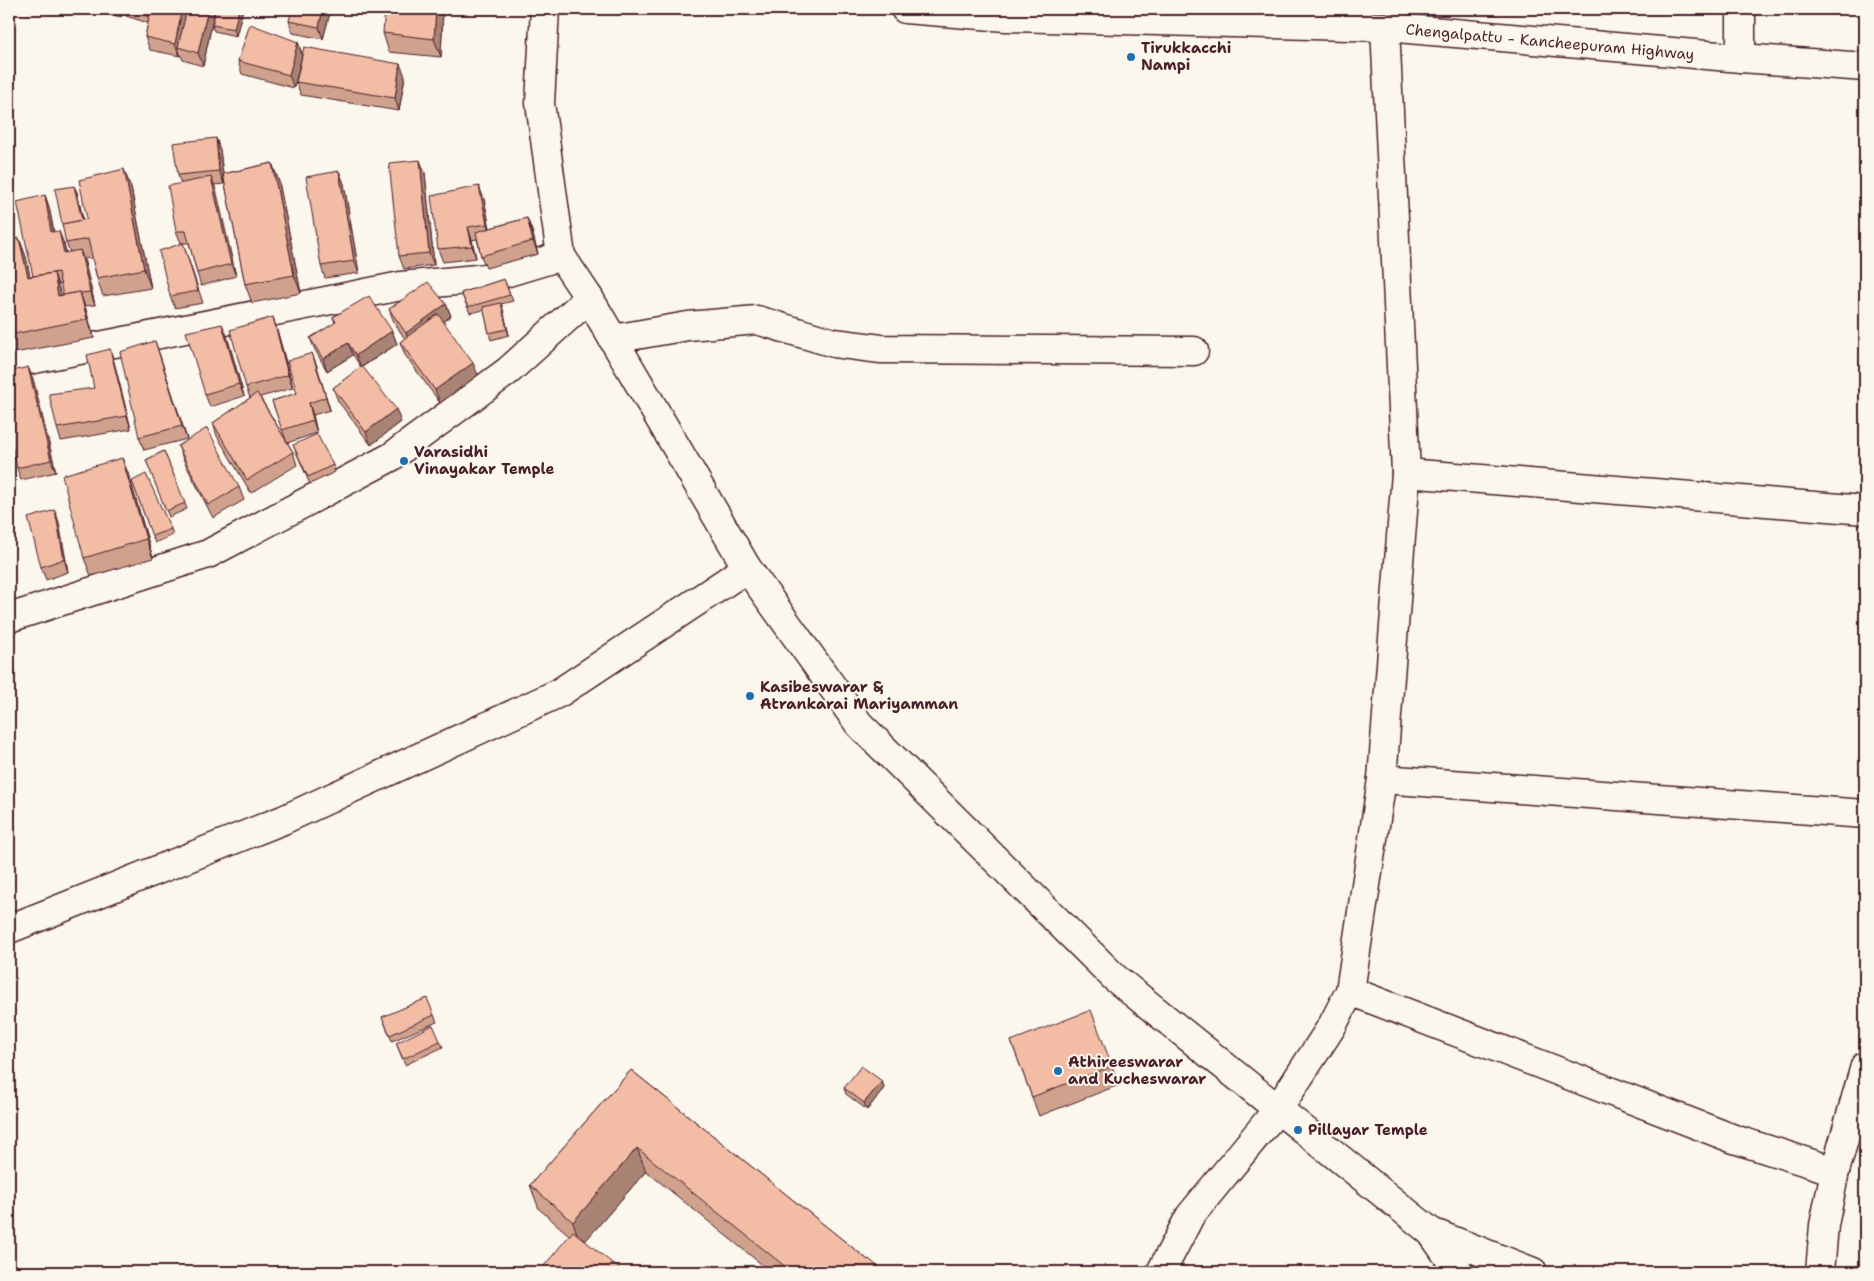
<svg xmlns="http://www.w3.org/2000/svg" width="1874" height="1281" font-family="'Shantell Sans',sans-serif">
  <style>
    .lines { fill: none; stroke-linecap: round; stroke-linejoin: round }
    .minor-casing { stroke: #4a1f2b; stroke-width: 31 }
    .highway-casing { stroke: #4a1f2b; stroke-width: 31 }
    .minor { stroke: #fbf7ec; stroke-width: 28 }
    .highway { stroke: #fbf7ec; stroke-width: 28 }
    .wall { fill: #d0a28e; stroke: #4a1f2b; fill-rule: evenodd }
    .shaded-wall { fill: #a98474; stroke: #4a1f2b }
    .building { fill: #f2bca5; stroke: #4a1f2b }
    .poi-dot { fill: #1f6fb2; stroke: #fbf7ec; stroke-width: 2 }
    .labels { text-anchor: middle; stroke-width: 4; stroke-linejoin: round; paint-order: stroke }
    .street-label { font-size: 15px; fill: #4a1f2b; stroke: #fbf7ec }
    .poi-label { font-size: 15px; font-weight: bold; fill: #4a1f2b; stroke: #fbf7ec; text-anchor: start }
  </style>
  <rect width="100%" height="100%" fill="#fbf7ec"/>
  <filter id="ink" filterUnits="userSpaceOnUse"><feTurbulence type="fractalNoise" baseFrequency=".02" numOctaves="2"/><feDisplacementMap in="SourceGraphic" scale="10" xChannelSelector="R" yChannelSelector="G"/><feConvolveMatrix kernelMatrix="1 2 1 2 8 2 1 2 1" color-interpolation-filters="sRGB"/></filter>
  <g filter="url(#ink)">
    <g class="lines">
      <!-- minor casing -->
      <g class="minor-casing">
        <g id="minor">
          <path d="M545,9l-5,94 21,153 28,42 158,270 112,156 256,254 316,254 28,40"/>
          <path d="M1741,58v-49"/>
          <path d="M613,339l75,-13 69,-6 77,23 47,6 313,2"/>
          <path d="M9,364l392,-78 87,-8 73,-22"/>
          <path d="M1406,473l459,37"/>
          <path d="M9,618l199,-64 183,-97 117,-86 81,-73"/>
          <path d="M1382,779l483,35"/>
          <path d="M9,929l274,-109 276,-127 188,-125"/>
          <path d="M1350,991l384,148 101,32"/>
          <path d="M1431,1232l102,40"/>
          <path d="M1161,1272l29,-56 88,-107 54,-83 18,-35 32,-212 24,-306 -21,-446"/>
          <path d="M1820,1272l4,-47 11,-54 30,-105"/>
        </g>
      </g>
      <!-- highway casing -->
      <g class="highway-casing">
        <path id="highway" d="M905,9l101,8 379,10 356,31 124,9"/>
      </g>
      <!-- minor -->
      <use href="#minor" class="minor"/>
      <!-- highway -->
      <use href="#highway" class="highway"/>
    </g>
    <!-- wall -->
    <g class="wall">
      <path d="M90,9h33l-2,8z"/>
      <path d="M123,9h92l-12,57 -20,-6 -3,-6v2l-30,-6 -5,-13 3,-14 -22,-7z"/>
      <path d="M243,9l-7,27 -22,-5 -2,-6z"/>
      <path d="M331,9l-8,30 -30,-6 -4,-12z"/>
      <path d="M443,9l-2,48 -52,-5 -6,-19z"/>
      <path d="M298,42l4,12 103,22 -6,35 -98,-16 -5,-13 4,-17 -6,23 -52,-14 -4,-13z"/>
      <path d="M216,138l4,12 3,24 49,-11 7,19 22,111 -49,10 -7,-19 -22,-110 1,10 -10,1 22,91 -35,10 -4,-13 -8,-30h-6l20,60 -28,5 -5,-12 13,-53h-2l-5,-12 5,-47 -3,-9z"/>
      <path d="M339,171l5,13 15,89 -34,5 -4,-12z"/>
      <path d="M425,173l9,92 -30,4 -5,-13z"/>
      <path d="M131,188l20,100 -48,8 -6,-18 -5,-20 -8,1 11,46 -10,1 9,32 -85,16v-113l10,-3 7,19 4,20 3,-1 12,-81 4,12 5,25 10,12 2,9 4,-1 -4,-9 11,-51 6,28 4,-1zM61,284l2,11h-2l-3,-10z"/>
      <path d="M484,199l6,29 37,-10 5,13 6,23 -52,14 -5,-12 -4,-17 -5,1 4,18 -33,4 -5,-13z"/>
      <path d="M504,279l9,22 -12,3 8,31 -18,5 -2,-7 -5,-23 -14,3 -9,-20z"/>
      <path d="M446,304l5,12 -8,6 35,53 -38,28 -35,-48 -5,-13 5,-3 -11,-17 -5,-13z"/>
      <path d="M333,317l59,14 5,13 -35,23 39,55 -30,23 -33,-44 -5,-13 28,-21 -8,-12 -26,16 -12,-21 -5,-12 25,-15z"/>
      <path d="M222,324l5,12 17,60 -34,11 -5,-13z"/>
      <path d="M277,330l16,58 -33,9 33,55 4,13 -46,28 -34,-57 -4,-13 37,-25 -4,-11z"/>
      <path d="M110,349l4,13 17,67 -70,12 -4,-13 37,-40z"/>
      <path d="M159,353l28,86 -43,11 -5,-13z"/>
      <path d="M312,353l18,57 -17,5 4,18 -30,10 -15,-42 25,-8z"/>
      <path d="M28,367l5,12 23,93 -35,8 -4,-12z"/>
      <path d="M293,445l40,20 2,7 -25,12z"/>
      <path d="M178,446l61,41 5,13 -31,18 -30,-59z"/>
      <path d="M164,451l23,58 -18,8 -23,-57z"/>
      <path d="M122,458l7,18 24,82 -62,18 -7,-18z"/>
      <path d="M132,481l39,48 2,6 -18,8z"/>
      <path d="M55,510l4,13 9,49 -22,8 -5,-13z"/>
      <path d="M434,1015l3,7 -45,19 -10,-24z"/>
      <path d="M440,1041l3,6 -38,18 -9,-22z"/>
      <path d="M1011,1041l101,25 7,19 -80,31z"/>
      <path d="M631,1070l237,190 16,12h-113l-125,-101 -61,70 -16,-6 -30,-26 -9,-24z"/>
      <path d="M882,1081l2,7 -17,22 -21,-16 -2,-6z"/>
    </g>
    <!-- shaded-wall -->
    <g class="shaded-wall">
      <path d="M118,9h5l-2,8z"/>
      <path d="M146,9h7l-3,15 -4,-13z"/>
      <path d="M182,9h8l-12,38 2,7v2l-5,-12z"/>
      <path d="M208,9h7l-12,57 -5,-13z"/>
      <path d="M239,9h4l-7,27 -2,-7z"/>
      <path d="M323,9h8l-8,30 -4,-12z"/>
      <path d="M436,9h7l-2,48 -7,-18z"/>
      <path d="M298,42l4,13 -8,33 -5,-13z"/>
      <path d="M400,64l5,12 -6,35 -4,-13z"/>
      <path d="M216,138l4,12 4,34 -5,-13z"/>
      <path d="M420,160l5,13 9,92 -5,-12z"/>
      <path d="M272,163l7,19 22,111 -7,-18z"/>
      <path d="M124,169l7,19 20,100 -7,-19z"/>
      <path d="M339,171l5,13 15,89 -5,-12z"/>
      <path d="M211,177l5,12 20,87 -5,-12z"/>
      <path d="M74,186l3,6 9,41 -3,-7z"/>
      <path d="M479,186l5,13 7,38 -4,-13z"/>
      <path d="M45,195l4,12 7,38 -5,-13z"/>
      <path d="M527,218l5,13 6,23 -5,-13z"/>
      <path d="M468,227l4,13 4,18 -4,-12z"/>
      <path d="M59,231l5,13 5,22 -5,-13z"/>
      <path d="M19,238l7,19 8,39 -6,-19z"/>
      <path d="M80,250l5,13 10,42 -5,-13z"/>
      <path d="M54,273l6,18 5,23 -7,-18z"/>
      <path d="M80,292l6,18 8,28 -7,-19z"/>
      <path d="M501,303l2,6 6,26 -2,-6z"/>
      <path d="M446,304l5,12 -41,30 -4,-13z"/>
      <path d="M273,317l4,13 16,58 -5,-13z"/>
      <path d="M222,324l5,12 17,60 -5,-12z"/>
      <path d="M392,331l5,13 -36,23 -5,-12z"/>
      <path d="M155,341l4,12 28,86 -5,-13z"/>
      <path d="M348,343l5,12 -26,16 -4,-12z"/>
      <path d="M110,349l4,13 17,67 -4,-13z"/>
      <path d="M312,353l5,13 13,44 -4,-13z"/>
      <path d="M473,363l5,12 -38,28 -5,-13z"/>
      <path d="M28,367l5,12 23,93 -5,-12z"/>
      <path d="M309,403l4,12 4,18 -4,-13z"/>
      <path d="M396,409l5,13 -30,23 -5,-13z"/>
      <path d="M122,458l7,18 24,82 -7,-19z"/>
      <path d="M55,510l4,13 9,49 -4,-13z"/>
      <path d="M882,1081l2,7 -17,22 -3,-7z"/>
      <path d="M637,1148l9,23 -65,75 -8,-24z"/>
    </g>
    <!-- building -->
    <g class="building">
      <path d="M138,9h8v2z"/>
      <path d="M151,9h31l-7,35 -30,-7z"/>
      <path d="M187,9h21l-10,44 -20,-6z"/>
      <path d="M216,9h23l-5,20 -22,-4z"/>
      <path d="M292,9h31l-4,18 -30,-6z"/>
      <path d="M385,9h51l-2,30 -51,-6z"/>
      <path d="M250,24l48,18 -9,33 -51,-14z"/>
      <path d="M304,47l96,17 -5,34 -99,-16z"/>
      <path d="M216,138l3,33 -41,4 -5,-32z"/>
      <path d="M420,160l9,93 -30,3 -10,-93z"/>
      <path d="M272,163l22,112 -49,9 -22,-110z"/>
      <path d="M124,169l20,100 -47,9 -9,-39 -22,4 -4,-19 25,-5 -8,-39z"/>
      <path d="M339,171l15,90 -33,5 -15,-89z"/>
      <path d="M211,177l20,87 -34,9 -11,-42h-10l-8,-45z"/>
      <path d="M74,186l8,34 -20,4 -7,-35z"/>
      <path d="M479,186l8,38 -19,3 4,19 -34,3 -7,-53z"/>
      <path d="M45,195l6,37 8,-1 5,22 16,-3 10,42 -10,1v-1l-17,3 -5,-23 -25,4 -16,-74z"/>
      <path d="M527,218l6,23 -52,15 -5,-24z"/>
      <path d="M19,238l9,39 26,-4 4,23 22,-4 7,27 -78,16v-94z"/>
      <path d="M183,243l15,48 -28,5 -11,-45z"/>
      <path d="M504,279l6,16 -42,12 -7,-14z"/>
      <path d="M428,282l18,22 -40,29 -17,-24z"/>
      <path d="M369,296l23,35 -36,24 -8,-12 -25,16 -13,-21 26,-16 -3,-5z"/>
      <path d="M501,303l6,26 -18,4 -6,-26z"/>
      <path d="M438,314l35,49 -38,27 -35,-48z"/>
      <path d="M273,317l15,58 -42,12 -16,-57z"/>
      <path d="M222,324l17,60 -34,10 -19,-62z"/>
      <path d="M155,341l27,85 -43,11 -19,-85z"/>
      <path d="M110,349l17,67 -70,12 -8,-34 45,-6 -7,-33z"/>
      <path d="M312,353l14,44 -17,6 4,17 -31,10 -10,-29 25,-8 -10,-32z"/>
      <path d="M362,366l34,43 -30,23 -33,-44z"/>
      <path d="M28,367l23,93 -34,8 -8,-35v-61z"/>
      <path d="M257,393l36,59 -46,28 -34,-57z"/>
      <path d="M207,428l32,59 -31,18 -30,-59z"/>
      <path d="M317,434l16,31 -25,12 -15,-32z"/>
      <path d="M164,451l21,52 -19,8 -20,-51z"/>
      <path d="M122,458l24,81 -62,19 -22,-83z"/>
      <path d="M146,474l25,55 -19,7 -20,-55z"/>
      <path d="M55,510l9,49 -23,8 -13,-49z"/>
      <path d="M427,998l7,17 -44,20 -8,-18z"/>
      <path d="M1091,1010l21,56 -80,31 -21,-56z"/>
      <path d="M433,1025l7,16 -37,18 -7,-16z"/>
      <path d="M861,1066l21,15 -18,22 -20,-15z"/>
      <path d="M631,1070l237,190 1,-1 15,13h-92l-155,-124 -64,74 -43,-37z"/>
      <path d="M573,1231l50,41h-84z"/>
    </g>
  </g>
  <!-- markers -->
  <g class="poi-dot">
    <circle cx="1131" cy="57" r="5"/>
    <circle cx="404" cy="461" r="5"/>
    <circle cx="750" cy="696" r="5"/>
    <circle cx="1058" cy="1071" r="5"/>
    <circle cx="1298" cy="1130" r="5"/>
  </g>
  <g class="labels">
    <!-- street labels -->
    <g class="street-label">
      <text transform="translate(1550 42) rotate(5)" y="5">Chengalpattu - Kancheepuram Highway</text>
    </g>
    <!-- poi labels -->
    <g class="poi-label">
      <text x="1141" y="53">Tirukkacchi<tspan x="1141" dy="17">Nampi</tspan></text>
      <text x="414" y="457">Varasidhi<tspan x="414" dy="17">Vinayakar Temple</tspan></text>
      <text x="760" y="692">Kasibeswarar &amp;<tspan x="760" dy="17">Atrankarai Mariyamman</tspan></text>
      <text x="1068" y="1067">Athireeswarar<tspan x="1068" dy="17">and Kucheswarar</tspan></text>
      <text x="1308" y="1135">Pillayar Temple</text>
    </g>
  </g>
  <!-- margin -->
  <rect width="1874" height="1281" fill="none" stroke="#fbf7ec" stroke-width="30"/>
  <rect x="15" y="15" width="1844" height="1251" fill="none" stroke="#4a1f2b" stroke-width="2" filter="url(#ink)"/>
</svg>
